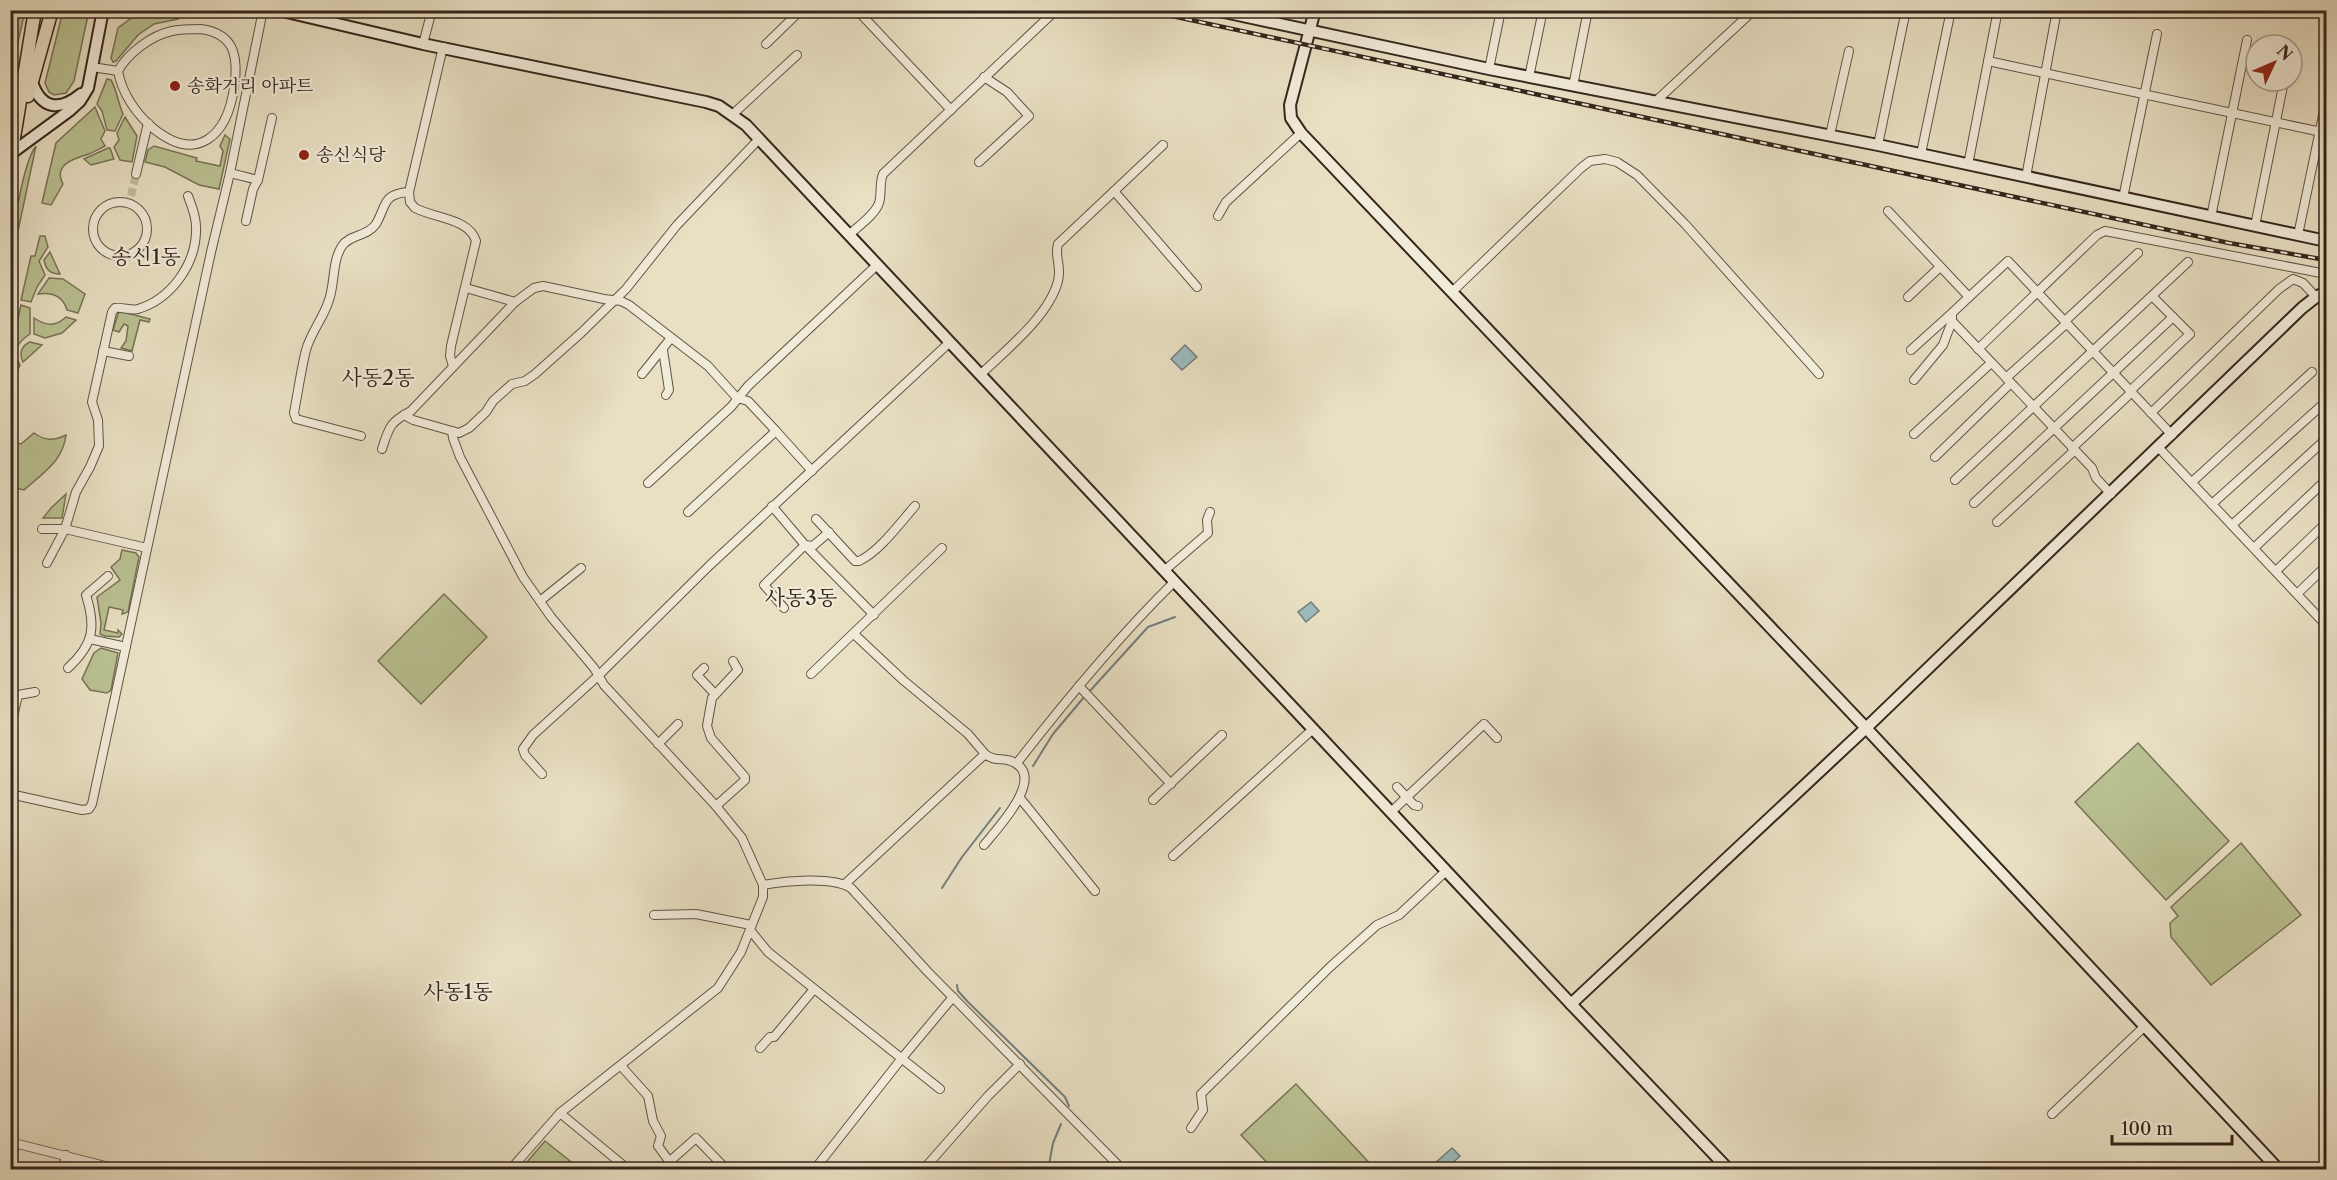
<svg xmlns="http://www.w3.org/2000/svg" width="2337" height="1180" font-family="'Libre Caslon Text','Noto Serif KR',serif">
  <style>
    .green { fill: #bac192; stroke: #777356; stroke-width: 1.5 }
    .water { fill: #9cbabe; stroke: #727e7d; stroke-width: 1.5 }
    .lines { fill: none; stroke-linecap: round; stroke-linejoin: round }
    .stream { stroke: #727e7d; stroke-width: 2 }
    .street-tunnel { stroke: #c5bba2; stroke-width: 8; stroke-dasharray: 8 4; stroke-linecap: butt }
    .street-casing { stroke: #615445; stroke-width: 10 }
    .secondary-casing { stroke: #34251b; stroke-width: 14 }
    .primary-casing { stroke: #34251b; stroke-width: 15 }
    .street { stroke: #f1ebd9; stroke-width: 8 }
    .secondary { stroke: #f1ebd9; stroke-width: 10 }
    .primary { stroke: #e9e0c4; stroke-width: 12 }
    .rail-casing { stroke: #34251b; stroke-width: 4.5 }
    .rail { stroke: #f1ebd9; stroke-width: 2; stroke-dasharray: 7; stroke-linecap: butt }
    .poi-dot { fill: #8f2418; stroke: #f1ebd9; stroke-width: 2 }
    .labels { text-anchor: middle; stroke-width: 4.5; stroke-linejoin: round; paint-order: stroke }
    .poi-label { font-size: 18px; fill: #34251b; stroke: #f1ebd9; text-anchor: start }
    .quarter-label { font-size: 21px; fill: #34251b; stroke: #f1ebd9 }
  </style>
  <rect width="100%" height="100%" fill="#e9e0c4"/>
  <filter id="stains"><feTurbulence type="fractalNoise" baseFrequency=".00333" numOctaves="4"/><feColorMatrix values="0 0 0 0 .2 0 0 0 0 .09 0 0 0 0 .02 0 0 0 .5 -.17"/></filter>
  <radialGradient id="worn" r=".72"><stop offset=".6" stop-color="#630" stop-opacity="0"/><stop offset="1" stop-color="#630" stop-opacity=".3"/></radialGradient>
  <!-- green -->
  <g class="green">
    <path d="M11,10l14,1 -14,62 -1,-62z"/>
    <path d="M63,11h9l16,4 -14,66 -8,12 -12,2 -5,-3 -4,-9z"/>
    <path d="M141,11h42l-5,8 -24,5 -16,11 -22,26 -3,1 -2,-4 7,-30z"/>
    <path d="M107,79l4,1c6,10 7,23 12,34l-8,17 -8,-1 -5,-19 -5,-7z"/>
    <path d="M95,107l10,24 -4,8 4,7c-6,3 -12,7 -19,9 -13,4 -33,10 -23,29l-12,21 -9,-2 14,-60z"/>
    <path d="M125,117l12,19 -5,26 -12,-2 -6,-13 5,-7 -2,-7z"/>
    <path d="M225,135l5,4 -11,50 -20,-4 -34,-18 -20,-5 3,-12 6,-4 43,12 -1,3 24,5 3,-15 -3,-5z"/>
    <path d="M36,146l-25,118c-1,-23 12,-102 25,-118z"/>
    <path d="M108,148h2l4,11 -23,6 -7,-6z"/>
    <path d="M40,236h5l3,11 -9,14 6,14 -8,12 -6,15 -10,-2 10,-44h4z"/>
    <path d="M50,252l10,22c-10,0 -14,-4 -16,-14z"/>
    <path d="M49,278l14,1 22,15 -7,19 -11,-3c-4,-14 -15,-18 -29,-16z"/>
    <path d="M21,305l9,3v26c-12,8 -19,17 -10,31l-9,19v-34z"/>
    <path d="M119,311l31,8 -1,3 -9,-2 -8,31 -11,-3 5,-7 2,-15 -4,-2 -5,8 -6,-2z"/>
    <path d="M66,317l10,3 -14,13 -17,5 -11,-4v-16c12,8 21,9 32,-1z"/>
    <path d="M30,342l12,3 -19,17c-4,-9 -2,-16 7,-20z"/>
    <path d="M34,433c11,8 20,8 32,2 -3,26 -23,38 -42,55l-13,-3v-46l10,3z"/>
    <path d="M66,494l-4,24h-19l9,-11z"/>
    <path d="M122,550l14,3 3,4 -11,55 -6,2 1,-4 -14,-3 -5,23 14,3v-3l4,4 -3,3 -14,-1 -5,-2 1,-11 -4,-26 23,-17 -9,-13 9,-8z"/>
    <path d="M444,594l43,43 -66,67 -43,-43z"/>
    <path d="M101,648l17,5 -7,37 -4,3 -17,-3 -8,-11 12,-26z"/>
    <path d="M2138,743l91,98 -63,59 -91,-98z"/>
    <path d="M2241,843l60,72 -90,70 -40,-48 -1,-14 8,-7 -7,-9z"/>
    <path d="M1296,1084l79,85h-102l-32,-34z"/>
    <path d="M545,1141l35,28h-59z"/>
  </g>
  <!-- water -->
  <g class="water">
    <path d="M1185,345l12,12 -15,13 -11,-11z"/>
    <path d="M1311,602l8,9 -13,11 -8,-10z"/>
    <path d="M1452,1148l8,8 -14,13h-10l-4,-3z"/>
  </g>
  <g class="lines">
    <!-- stream -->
    <g class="stream">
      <path d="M1089,692l59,-65 27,-10"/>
      <path d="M1033,766l20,-32 32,-38"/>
      <path d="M942,888l20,-31 38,-49"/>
      <path d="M957,985l1,6 9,10 98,96 4,9"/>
      <path d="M1048,1170l5,-27 8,-19"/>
    </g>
    <!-- street-tunnel -->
    <path class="street-tunnel" d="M131,196l5,-22"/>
    <!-- street casing -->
    <g class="street-casing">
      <g id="street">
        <path d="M857,10l94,100"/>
        <path d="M1842,10h18"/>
        <path d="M1262,21l2,-11"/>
        <path d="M201,29c14,2 27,8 32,22 4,12 3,25 1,37 -7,47 -36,76 -80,41 -17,-14 -32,-35 -36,-58 10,-18 34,-36 54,-40 9,-2 20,-2 29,-2z"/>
        <path d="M423,44l9,-34"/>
        <path d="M766,44l35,-34"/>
        <path d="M1988,61l338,72"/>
        <path d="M92,67l26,4"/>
        <path d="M1489,69l12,-59"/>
        <path d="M1529,77l14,-67"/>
        <path d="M1573,86l15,-76"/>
        <path d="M1655,102l99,-92"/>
        <path d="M732,115l65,-60"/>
        <path d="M1830,135l19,-84"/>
        <path d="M1878,145l28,-135"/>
        <path d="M1921,154l30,-144"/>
        <path d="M979,162l50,-46 -22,-24 -23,-15"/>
        <path d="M1968,165l28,-145"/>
        <path d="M230,173l28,7"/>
        <path d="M136,174l12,-51"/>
        <path d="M2026,177l31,-167"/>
        <path d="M1114,191l83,96"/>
        <path d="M409,192l1,10 5,6c18,10 54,10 61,33l-25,105 -1,10 3,10"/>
        <path d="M2123,198l34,-164"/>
        <circle cx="120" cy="229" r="27"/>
        <path d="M1888,211l81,86 39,-36 164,174"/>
        <path d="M1218,216l8,-14 75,-69"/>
        <path d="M2211,217l36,-177"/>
        <path d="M246,221l7,-32 5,-9 14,-62"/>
        <path d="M2255,226l29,-145"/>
        <path d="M849,235c9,-9 26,-20 30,-32 3,-9 0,-19 4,-29l173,-164"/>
        <path d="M2298,235l28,-134"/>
        <path d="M466,288l49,14 19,-14 9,-2 61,13 17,2 8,4 79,61 29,32 11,3 28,30 -88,81"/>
        <path d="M1452,292l129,-124 9,-7 15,-2 12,3 20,13 48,49 134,150"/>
        <path d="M1908,297l32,-30"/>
        <path d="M1969,297l-17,16v8l140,147 4,10 15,16"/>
        <path d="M2065,321l73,-68"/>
        <path d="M1978,349l119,-114 8,-4 221,43"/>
        <path d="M663,350l6,40 -3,5"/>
        <path d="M1911,350l41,-37"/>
        <path d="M103,351l26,5"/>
        <path d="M642,374l29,-36"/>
        <path d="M980,375c26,-25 69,-59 78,-94 4,-15 -4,-25 0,-37l105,-99"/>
        <path d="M2006,378l61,-55"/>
        <path d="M1914,380l29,-35 9,-24"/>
        <path d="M2130,391l60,-57 -38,-38"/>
        <path d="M2151,413l128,-124 14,-10 10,4 13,14"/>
        <path d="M404,415l9,5 46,13 10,-5 17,-16 7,-11 19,-17 13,-3 10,-7 46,-41 45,-44 51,-64 82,-86"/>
        <path d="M452,431l1,7 7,19 63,120 28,40 43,51 10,17 112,121 26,32 21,47v12l-22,55 -23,36 -158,125 -50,57"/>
        <path d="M776,431l36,40"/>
        <path d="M1914,434l77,-71"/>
        <path d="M361,436l-65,-17 -2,-6c4,-21 7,-43 12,-63 5,-18 18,-33 23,-50 6,-17 3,-39 13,-54 8,-12 25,-9 34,-22 11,-19 6,-30 33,-32l34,-145"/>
        <path d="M2072,448l60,-56"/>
        <path d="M2159,448l167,177"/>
        <path d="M382,449c7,-22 8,-27 29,-38l104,-109"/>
        <path d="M1935,457l76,-74"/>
        <path d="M1955,480l233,-218"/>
        <path d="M2192,482l120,-110"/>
        <path d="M648,483l83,-76 17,-21 129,-121"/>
        <path d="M1974,503l199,-186"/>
        <path d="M2212,504l109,-98"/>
        <path d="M772,506l33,39 -41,40 20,23"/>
        <path d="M816,519l39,42h4c20,-9 41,-38 56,-55"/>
        <path d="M1997,522l78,-72"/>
        <path d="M2232,525l94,-86"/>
        <path d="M42,529h23l82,19"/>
        <path d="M805,545l69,70"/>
        <path d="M805,545l8,1 16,-14"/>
        <path d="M2254,548l72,-68"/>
        <path d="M47,563l18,-34 11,-37 14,-25 9,-21 -1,-26 -6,-18 20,-90 3,-4c8,-1 17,3 23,1 33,-10 57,-44 58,-77 1,-13 -4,-25 -8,-36"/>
        <path d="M1164,571l44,-38 -1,-13 3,-8"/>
        <path d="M2276,571l50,-48"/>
        <path d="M2297,594l29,-28"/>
        <path d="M540,601l41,-33"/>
        <path d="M854,634l49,46 65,54 17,20"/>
        <path d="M90,639l36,8"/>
        <path d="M68,668c26,-24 28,-41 18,-73l22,-19"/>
        <path d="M704,668l-7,7 18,19"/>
        <path d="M811,674l131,-126"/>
        <path d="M1079,686l92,98"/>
        <path d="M10,730l8,-35 17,-3"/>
        <path d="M658,744l20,-20"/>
        <path d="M1017,763c49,-63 100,-125 157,-181"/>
        <path d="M542,774l-17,-19 -2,-6 10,-14 65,-59 112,-111 240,-223"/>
        <path d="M1397,787l17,18 4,1"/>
        <path d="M10,794l72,16 7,-1 3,-5 119,-552 19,-79 33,-163"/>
        <path d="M1020,798l75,93"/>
        <path d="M1153,800l69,-65"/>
        <path d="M716,806l29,-26v-3l-34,-39 -4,-12 5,-28 26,-28 -5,-9"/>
        <path d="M1391,812l93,-88 13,14"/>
        <path d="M1173,856l140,-127"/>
        <path d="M845,884l140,-130c11,9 19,2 30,9 30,16 -19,67 -31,82"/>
        <path d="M763,885c23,-4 69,-9 88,3l76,83 196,199"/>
        <path d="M654,915l42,-1 55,11"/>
        <path d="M750,930l18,22 172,137"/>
        <path d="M760,1048l10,-11h4l40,-48"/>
        <path d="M621,1066l27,30 5,25 8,15 -3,10 11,15"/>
        <path d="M560,1113l69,57"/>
        <path d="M2052,1114l93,-88"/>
        <path d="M1191,1128l12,-18 -2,-16 129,-127 47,-42 22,-10 47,-44"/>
        <path d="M10,1142l111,28"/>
        <path d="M10,1167l5,-23"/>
        <path d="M63,1170l3,-15"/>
        <path d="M660,1170l36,-32 31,32"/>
        <path d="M814,1170l88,-112 51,-61"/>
        <path d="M923,1170l65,-74 32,-32"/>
      </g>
    </g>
    <!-- secondary casing -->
    <g class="secondary-casing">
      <g id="secondary">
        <path d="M278,10l145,34 283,58 13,4 27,19 825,879 158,166"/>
        <path d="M1215,10l274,59 389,76 448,96"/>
        <path d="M1315,10l-25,95 1,13 10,15 565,595 413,442"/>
        <path d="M32,82c9,27 27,30 49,12"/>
        <path d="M10,93l14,-12"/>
        <path d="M10,148l3,4 56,-41 11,-10 8,-13 15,-78"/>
        <path d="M1571,1004l295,-276 436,-420 14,-11 10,-5"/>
      </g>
    </g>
    <!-- primary casing -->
    <g class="primary-casing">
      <g id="primary">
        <path d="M28,96l24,-86"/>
        <path d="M10,162l25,-152"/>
      </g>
    </g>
    <!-- street -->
    <use href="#street" class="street"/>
    <!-- secondary -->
    <use href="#secondary" class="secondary"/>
    <!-- primary -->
    <use href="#primary" class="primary"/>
    <!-- rail casing -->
    <g class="rail-casing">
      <path id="rail" d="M1144,10l1085,233 97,17"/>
    </g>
    <!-- rail -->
    <use href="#rail" class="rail"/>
  </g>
  <!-- markers -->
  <g class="poi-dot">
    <circle cx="175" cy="86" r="6"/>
    <circle cx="304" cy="155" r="6"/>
  </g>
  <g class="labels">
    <!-- poi labels -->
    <g class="poi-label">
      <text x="187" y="92">송화거리 아파트</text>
      <text x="316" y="161">송신식당</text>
    </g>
    <!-- quarter labels -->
    <g class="quarter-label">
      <text x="146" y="264">송신1동</text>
      <text x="378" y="385">사동2동</text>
      <text x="801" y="605">사동3동</text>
      <text x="458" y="999">사동1동</text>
    </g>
  </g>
  <!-- margin -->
  <rect width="2337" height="1180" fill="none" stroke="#e9e0c4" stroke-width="36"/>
  <rect x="12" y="12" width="2313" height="1156" fill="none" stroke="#34251b" stroke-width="3"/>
  <rect x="18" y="18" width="2301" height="1144" fill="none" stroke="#34251b" stroke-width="1.5"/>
  <!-- north arrow -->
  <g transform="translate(2274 63) rotate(46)"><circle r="28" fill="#f1ebd9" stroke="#a59c8d" stroke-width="1.5"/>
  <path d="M0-4.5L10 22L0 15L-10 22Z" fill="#8f2418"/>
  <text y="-9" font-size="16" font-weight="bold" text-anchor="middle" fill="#34251b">N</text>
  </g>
  <!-- scale -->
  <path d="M2112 1135v9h120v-9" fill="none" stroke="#34251b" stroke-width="3"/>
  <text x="2121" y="1135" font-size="18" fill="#34251b" stroke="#f1ebd9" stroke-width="4.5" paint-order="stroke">100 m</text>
  <rect width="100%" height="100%" filter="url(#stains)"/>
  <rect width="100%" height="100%" fill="url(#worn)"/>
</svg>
